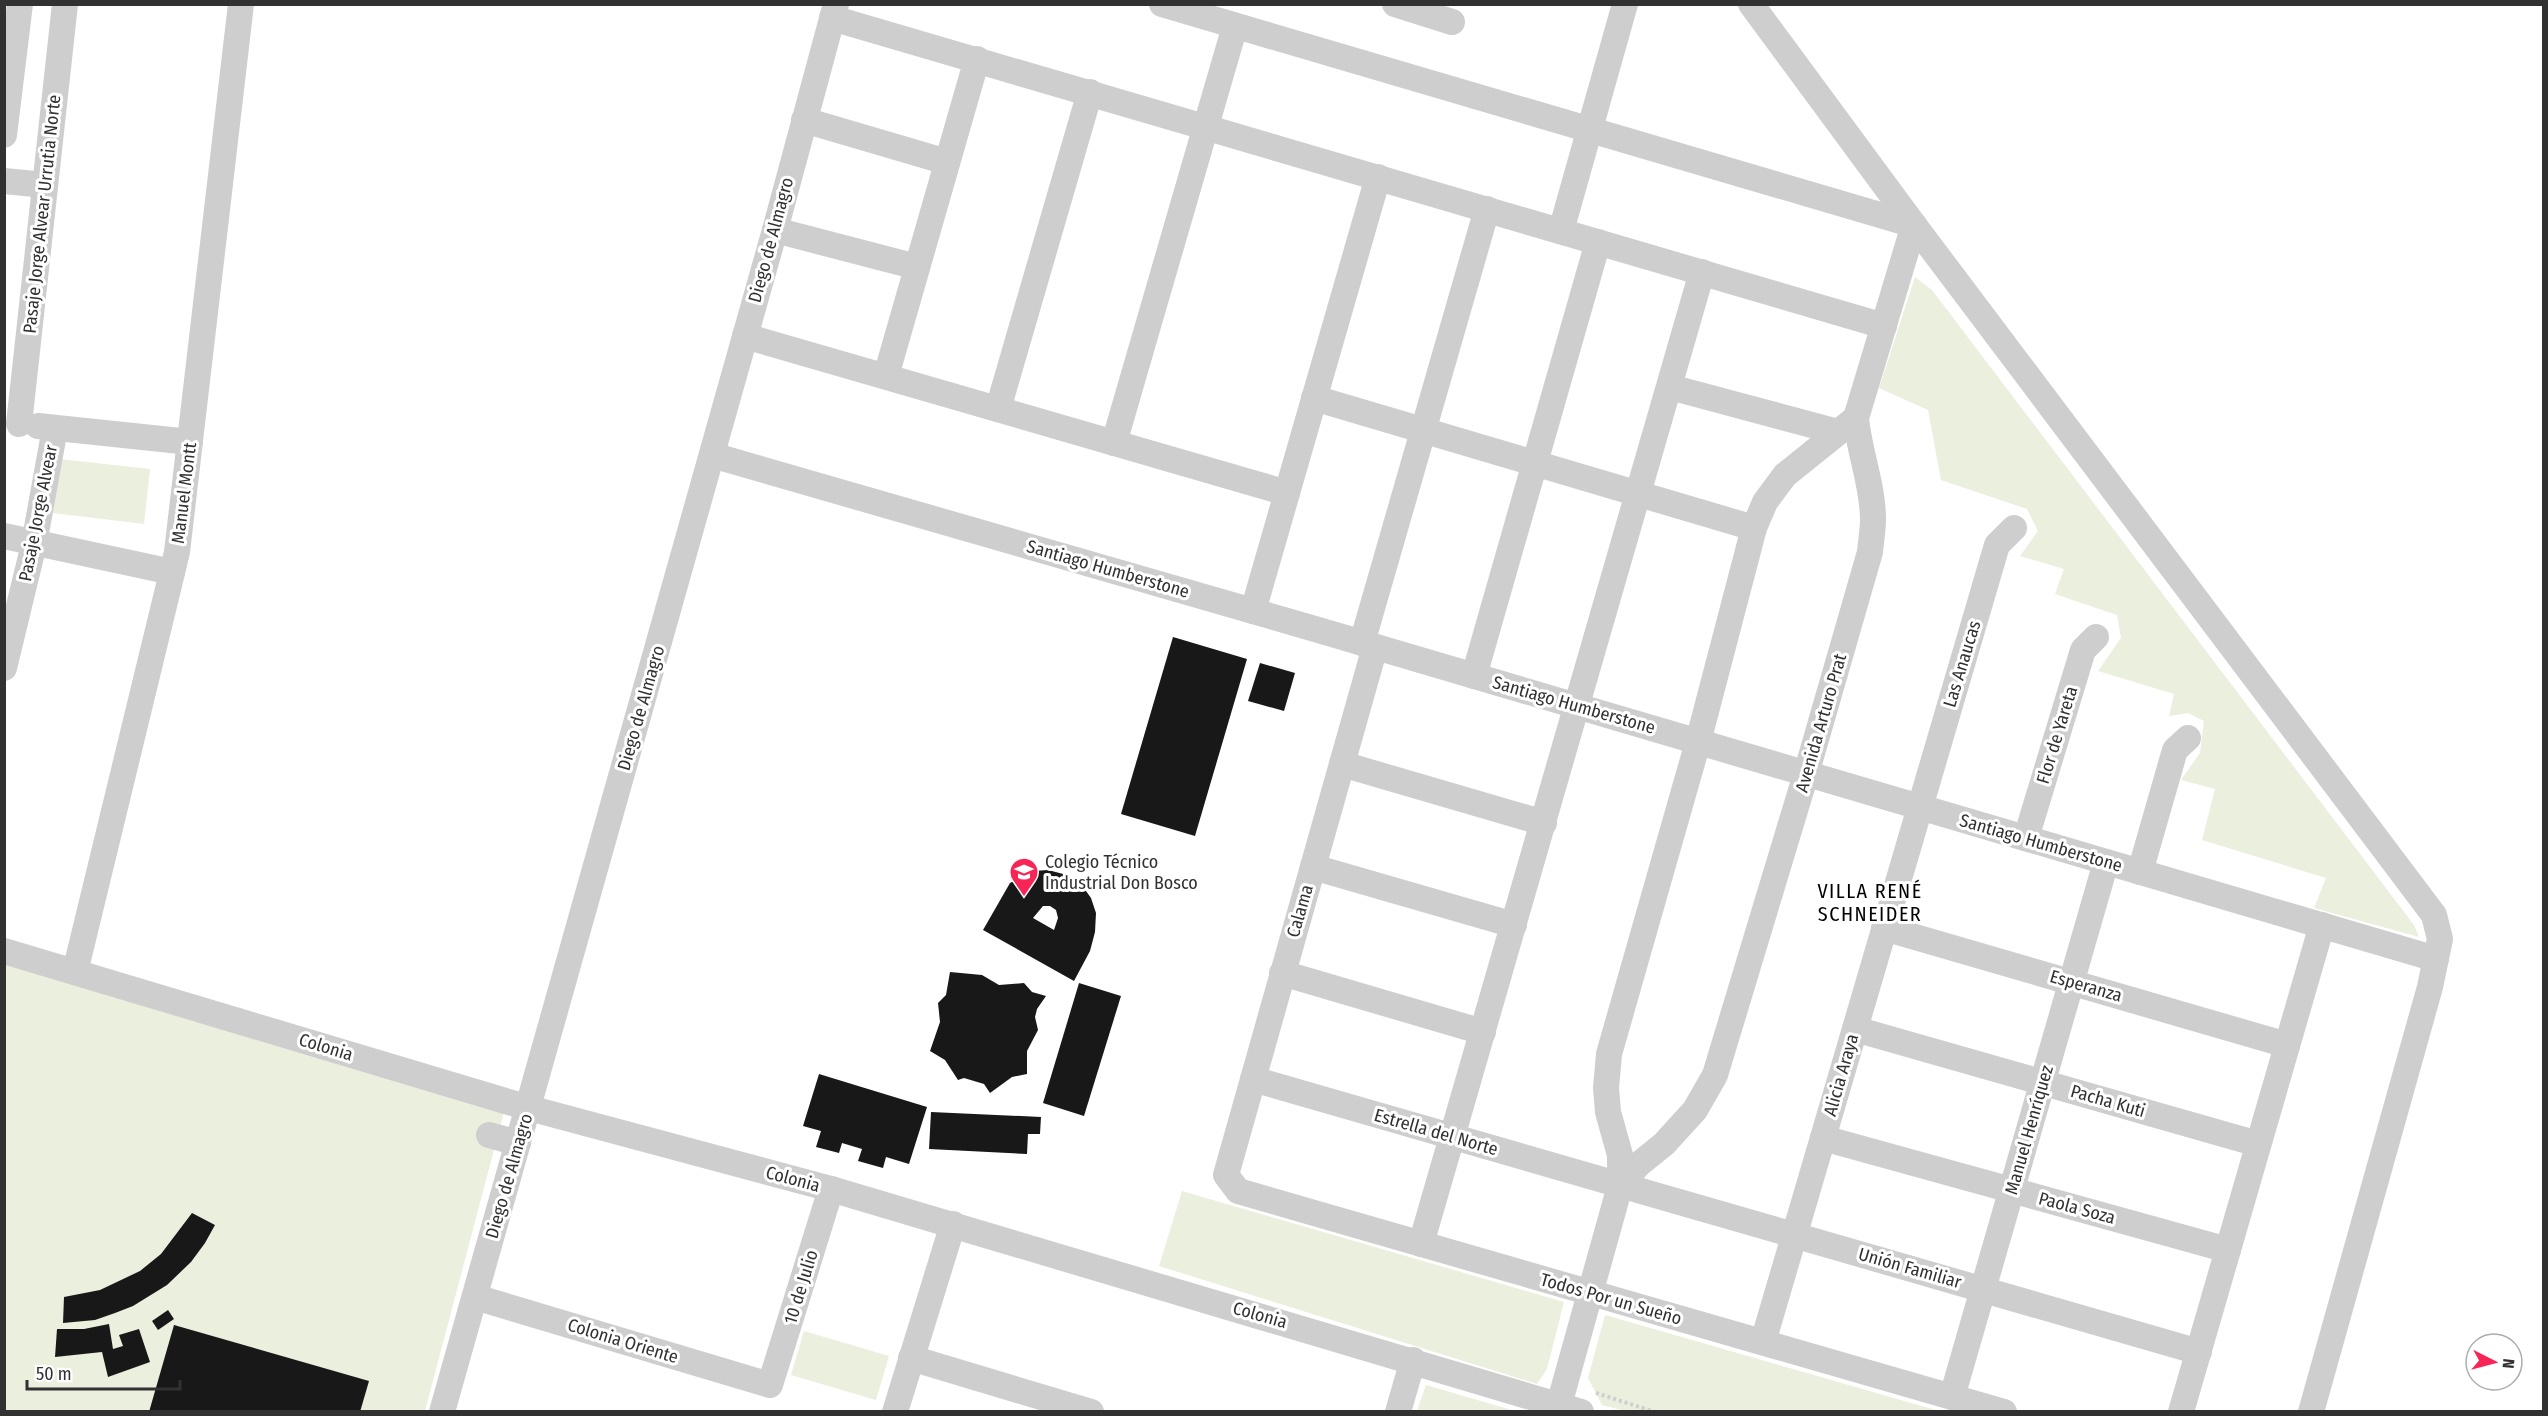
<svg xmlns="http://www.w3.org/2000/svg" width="2548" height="1416" font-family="'Fira Sans Condensed',sans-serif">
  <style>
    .green { fill: #eaefde }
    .building { fill: #181818; fill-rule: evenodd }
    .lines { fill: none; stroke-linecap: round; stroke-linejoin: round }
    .path { stroke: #cecece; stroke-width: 4; stroke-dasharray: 3 3; stroke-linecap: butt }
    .minor { stroke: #cecece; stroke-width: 26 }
    .labels { text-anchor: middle; stroke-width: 6; stroke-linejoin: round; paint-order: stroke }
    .street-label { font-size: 18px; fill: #313131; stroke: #fff }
    .poi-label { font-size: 18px; fill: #313131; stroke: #fff; text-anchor: start }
    .neighbourhood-label { font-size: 20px; letter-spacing: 1.5px; fill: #000; stroke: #fff }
  </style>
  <rect width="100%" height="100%" fill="#fff"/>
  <!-- green -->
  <g class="green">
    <path d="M1915,277l17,13 482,635 5,12 -105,-29 12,-30 -124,-38 13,-51 -34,-9 19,-27 4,-32 -16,-8 -19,3 5,-22 -76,-23 23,-33 -4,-23 -62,-21 9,-25 -44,-13 18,-25 -11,-22 -86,-29 -13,-70 -49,-22z"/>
    <path d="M59,459l91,10 -6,55 -91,-11z"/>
    <path d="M5,958l499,154 -79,299h-420z"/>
    <path d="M1182,1191l382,111 -17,67 -10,15 -378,-118z"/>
    <path d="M1605,1315l334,96h-314l-23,-6 -14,-27z"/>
    <path d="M804,1331l85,25 -13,44 -85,-25z"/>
    <path d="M1426,1385l89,26h-98z"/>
  </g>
  <!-- building -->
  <g class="building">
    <path d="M1173,637l74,22 -52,177 -74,-22z"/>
    <path d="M1260,663l35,10 -11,38 -36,-10z"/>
    <path d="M1048,870l19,5 14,9 10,14 5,15 -1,19 -5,19 -16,30 -91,-51 27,-47 23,-12zM1043,906h7l6,4 2,8 -4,12 -21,-12z"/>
    <path d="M950,972l32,3 17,10 25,-2 8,9 14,4 -9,13 -2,8 3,13 -11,21v23l-15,3 -22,16 -6,-9 -20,-6 -6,2 -13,-20 -15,-9 10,-29 -2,-19 8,-8z"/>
    <path d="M1079,983l42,13 -37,120 -41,-13z"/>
    <path d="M819,1074l108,33 -18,57 -23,-7 -3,11 -25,-7 4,-12 -20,-6 -3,10 -23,-6 5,-16 -18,-5z"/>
    <path d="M931,1112l110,5 -1,17h-12l-1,20 -98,-5z"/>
    <path d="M192,1213l23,12 -10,18 -14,19 -24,23 -34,21 -18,7 -20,7 -32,3 1,-26 36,-7 40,-19 21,-17z"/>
    <path d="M168,1310l6,9 -16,11 -6,-9z"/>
    <path d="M109,1324l4,25 10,-3 -4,-11 20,-6 11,33 -42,15 -6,-25 -47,5 2,-28h27z"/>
    <path d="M174,1325l195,56 -9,31h-211z"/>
  </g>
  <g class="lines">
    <!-- path -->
    <path class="path" d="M1596,1393l59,19"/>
    <!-- minor -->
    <g class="minor">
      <path d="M1162,4l752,221"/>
      <path d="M1395,4l57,18"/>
      <path d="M1751,4l163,221 520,690 6,24 -10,48 -119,425"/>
      <path d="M832,18l1052,308"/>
      <path d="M804,120l143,42"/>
      <path d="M4,135l16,-131"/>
      <path d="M4,181l41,4"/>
      <path d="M775,230l142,37"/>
      <path d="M1561,231l64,-227"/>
      <path d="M745,336l542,157"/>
      <path d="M886,376l91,-317"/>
      <path d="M1670,387l168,45"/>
      <path d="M1314,398l440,130"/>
      <path d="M998,409l92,-317"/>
      <path d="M19,424l46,-420"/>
      <path d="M38,426l152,16"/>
      <path d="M1114,443l121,-417"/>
      <path d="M712,455l603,174 1121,330"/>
      <path d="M4,536l168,36"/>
      <path d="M1253,611l125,-434"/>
      <path d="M1362,643l125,-434"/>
      <path d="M1375,647l-149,528 12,16 766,221"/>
      <path d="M4,668l30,-124 21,-116"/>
      <path d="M1474,676l124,-434"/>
      <path d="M1342,764l202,59"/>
      <path d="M2026,838l57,-188 13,-13"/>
      <path d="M1313,867l201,58"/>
      <path d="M2140,872l35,-122 13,-12"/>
      <path d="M1884,928l403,117"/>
      <path d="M4,951l525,157 302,81 750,223"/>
      <path d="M75,972l102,-420 64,-548"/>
      <path d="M1282,973l201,59"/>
      <path d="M1855,1029l403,115"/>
      <path d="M1253,1079l946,273"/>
      <path d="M489,1135l29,8"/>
      <path d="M1823,1138l405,112"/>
      <path d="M1620,1186l18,-21 26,-21 31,-34 20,-35 91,-301 64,-222c1,-11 3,-22 3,-33 0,-34 -14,-67 -17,-101l58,-193"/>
      <path d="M1421,1244l281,-972"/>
      <path d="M475,1297l295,88 61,-196"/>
      <path d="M1763,1342l234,-797 17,-17"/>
      <path d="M911,1358l180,54"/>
      <path d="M1952,1397l154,-535"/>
      <path d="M442,1412l333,-1182 61,-226"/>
      <path d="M895,1412l58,-188"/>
      <path d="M1398,1412l15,-52"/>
      <path d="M1557,1412l63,-226v-31l-12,-43 -2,-24 3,-34 89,-312 56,-214 11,-26 20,-27 71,-57"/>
      <path d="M2181,1412l141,-487"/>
    </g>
  </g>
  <!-- icons -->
  <defs>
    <g id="school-pin" transform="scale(1.5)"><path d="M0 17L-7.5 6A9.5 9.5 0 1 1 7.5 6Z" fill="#f72555" stroke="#fff"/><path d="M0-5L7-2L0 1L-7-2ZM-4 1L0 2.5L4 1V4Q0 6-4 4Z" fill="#fff"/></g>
  </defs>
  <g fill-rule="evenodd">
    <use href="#school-pin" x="1024" y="872"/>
  </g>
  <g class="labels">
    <!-- street labels -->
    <g class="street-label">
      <text transform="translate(42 214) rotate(-84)" y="6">Pasaje Jorge Alvear Urrutia Norte</text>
      <text transform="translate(771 240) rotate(-75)" y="6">Diego de Almagro</text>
      <text transform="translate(184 493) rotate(-83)" y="6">Manuel Montt</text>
      <text transform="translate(38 513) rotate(-79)" y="6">Pasaje Jorge Alvear</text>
      <text transform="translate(1108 569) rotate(16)" y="6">Santiago Humberstone</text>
      <text transform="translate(1962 664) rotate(-73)" y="6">Las Anaucas</text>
      <text transform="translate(1574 705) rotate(16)" y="6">Santiago Humberstone</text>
      <text transform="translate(641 708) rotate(-74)" y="6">Diego de Almagro</text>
      <text transform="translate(1821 723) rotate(-74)" y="6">Avenida Arturo Prat</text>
      <text transform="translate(2057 735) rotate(-73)" y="6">Flor de Yareta</text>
      <text transform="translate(2041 843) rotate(16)" y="6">Santiago Humberstone</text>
      <text transform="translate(1300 911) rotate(-74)" y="6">Calama</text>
      <text transform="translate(2086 986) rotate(16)" y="6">Esperanza</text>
      <text transform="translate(326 1047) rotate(17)" y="6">Colonia</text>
      <text transform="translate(1841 1075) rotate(-74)" y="6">Alicia Araya</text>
      <text transform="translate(2108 1101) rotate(16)" y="6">Pacha Kuti</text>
      <text transform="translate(2029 1130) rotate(-74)" y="6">Manuel Henríquez</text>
      <text transform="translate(1436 1132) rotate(16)" y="6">Estrella del Norte</text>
      <text transform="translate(509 1176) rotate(-74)" y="6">Diego de Almagro</text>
      <text transform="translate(793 1179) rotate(15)" y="6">Colonia</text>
      <text transform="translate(2077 1208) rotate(15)" y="6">Paola Soza</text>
      <text transform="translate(1910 1268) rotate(16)" y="6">Unión Familiar</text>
      <text transform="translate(801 1287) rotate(-73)" y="6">10 de Julio</text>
      <text transform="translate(1611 1299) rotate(16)" y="6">Todos Por un Sueño</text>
      <text transform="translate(1260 1315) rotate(16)" y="6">Colonia</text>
      <text transform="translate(623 1341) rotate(17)" y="6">Colonia Oriente</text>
    </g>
    <!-- poi labels -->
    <g class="poi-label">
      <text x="1045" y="868">Colegio Técnico<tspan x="1045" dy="21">Industrial Don Bosco</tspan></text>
    </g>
    <!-- neighbourhood labels -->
    <g class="neighbourhood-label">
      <text x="1870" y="898">VILLA RENÉ<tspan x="1870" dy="23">SCHNEIDER</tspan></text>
    </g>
  </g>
  <!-- border -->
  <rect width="2548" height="1416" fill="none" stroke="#313131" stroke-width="12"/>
  <!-- north arrow -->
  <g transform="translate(2494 1362) rotate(96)"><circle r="28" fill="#ffffff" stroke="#adadad" stroke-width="1.5"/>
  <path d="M0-4.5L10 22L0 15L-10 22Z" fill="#f72555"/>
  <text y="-9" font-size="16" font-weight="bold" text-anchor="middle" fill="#313131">N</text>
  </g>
  <!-- scale -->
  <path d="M27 1380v9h153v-9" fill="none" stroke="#313131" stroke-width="3"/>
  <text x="36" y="1380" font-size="18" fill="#313131" stroke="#ffffff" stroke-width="4.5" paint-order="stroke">50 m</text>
</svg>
